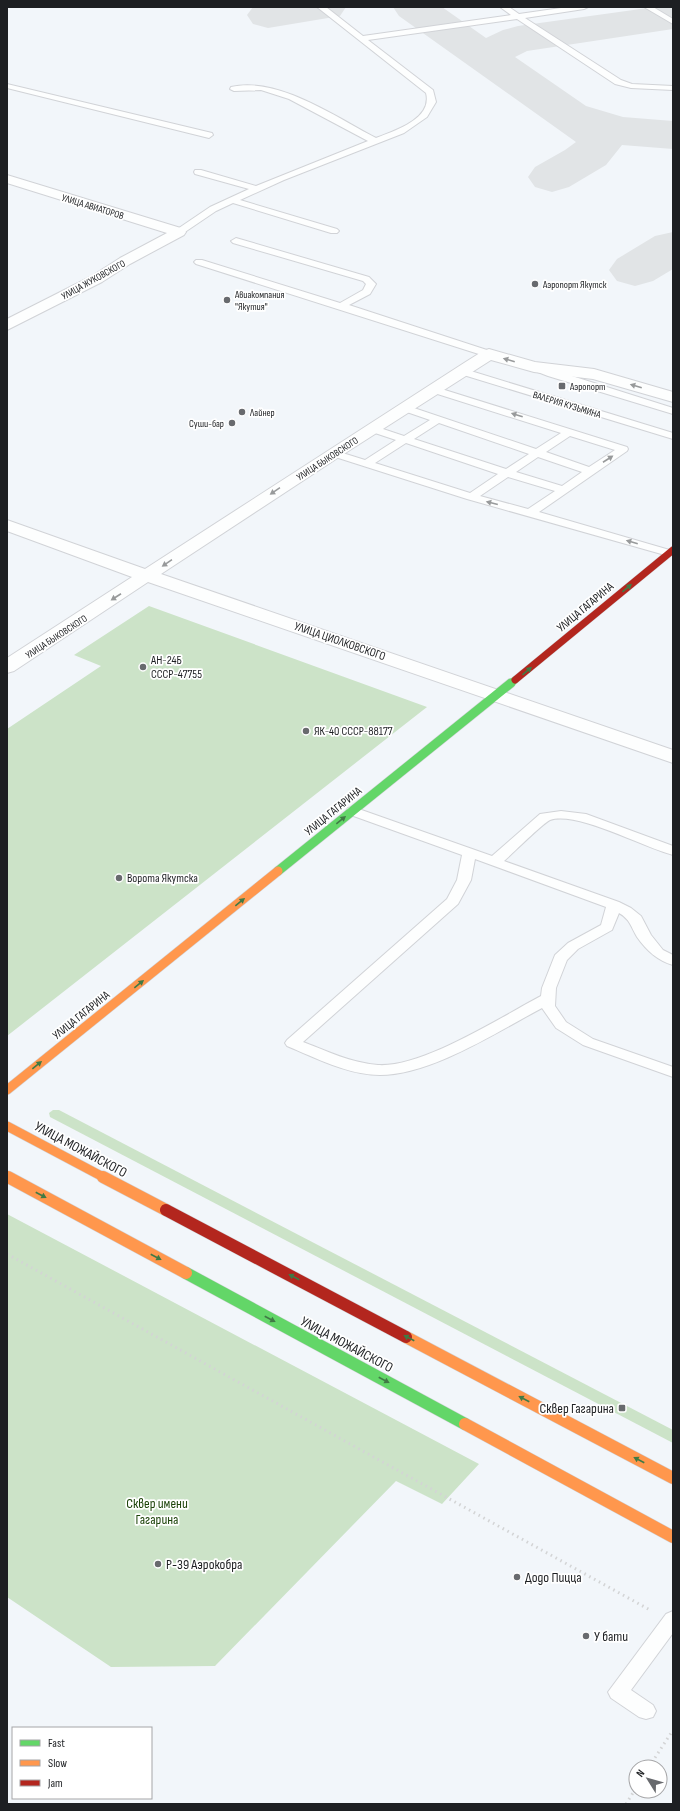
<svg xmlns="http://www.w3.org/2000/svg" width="680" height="1811" font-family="'Sofia Sans Condensed',sans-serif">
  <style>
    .green { fill: #cce3c8 }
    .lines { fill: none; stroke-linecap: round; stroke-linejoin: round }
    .taxiway { fill: #e1e4e6; fill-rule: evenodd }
    .lane-casing { stroke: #d1d3d7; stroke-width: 2 }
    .street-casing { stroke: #d1d3d7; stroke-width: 2 }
    .fast-far2-casing { stroke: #d1d3d7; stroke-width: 8 }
    .fast-far1-casing { stroke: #d1d3d7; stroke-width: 10 }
    .fast-casing { stroke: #d1d3d7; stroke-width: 13 }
    .slow-far1-casing { stroke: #d1d3d7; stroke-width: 10 }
    .slow-casing { stroke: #d1d3d7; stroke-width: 13 }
    .jam-far1-casing { stroke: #d1d3d7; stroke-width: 8 }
    .jam-casing { stroke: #d1d3d7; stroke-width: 13 }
    .path { stroke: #d3d4d5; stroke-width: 3; stroke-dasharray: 1.5 4; stroke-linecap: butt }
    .lane { fill: #fdfefe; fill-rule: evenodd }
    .street { fill: #fdfefe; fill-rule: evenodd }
    .fast-far2 { stroke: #63d668; stroke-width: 7 }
    .fast-far1 { stroke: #63d668; stroke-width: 9 }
    .fast { stroke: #63d668; stroke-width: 12 }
    .slow-far1 { stroke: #ff974d; stroke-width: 9 }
    .slow { stroke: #ff974d; stroke-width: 12 }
    .jam-far1 { stroke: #b3261e; stroke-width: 7 }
    .jam { stroke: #b3261e; stroke-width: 12 }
    .oneway { fill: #989a9b }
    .oneway2 { fill: #407a45 }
    .poi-dot { fill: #686a6e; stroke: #fff; stroke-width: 1.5 }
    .labels { text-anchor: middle; stroke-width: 3.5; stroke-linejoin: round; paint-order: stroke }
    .far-street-label { font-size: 10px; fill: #1d1f22; stroke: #fff }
    .far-poi-label { font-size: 10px; fill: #1d1f22; stroke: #fff; text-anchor: start }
    .street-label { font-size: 12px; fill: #1d1f22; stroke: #fff }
    .poi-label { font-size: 12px; fill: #1d1f22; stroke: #fff; text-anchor: start }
    .near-street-label { font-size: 14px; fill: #1d1f22; stroke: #fff }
    .near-poi-label { font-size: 14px; fill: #1d1f22; stroke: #fff; text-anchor: start }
    .near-park-label { font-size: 14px; fill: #1d440a; stroke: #fff }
  </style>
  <rect width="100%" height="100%" fill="#f2f6fa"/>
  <!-- green -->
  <g class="green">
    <path d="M149,606l278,101 -420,329v-307l94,-63 -27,-11z"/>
    <path d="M53,1110h6l614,320v13l-623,-326 -1,-4z"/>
    <path d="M7,1214l472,250 -37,40 -46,-23 -181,185 -104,1 -104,-70z"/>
  </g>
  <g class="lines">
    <!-- taxiway -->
    <g class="taxiway">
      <path d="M253,7h93l-6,9 -72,12 -15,-4 -6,-9z"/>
      <path d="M393,7h49l44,31 17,-8 15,-4 137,-19h18v22l-146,22 -12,6 71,49 37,11 50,4v28l-51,-4 -16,20 -37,22 -17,5 -17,-5 -7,-10 7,-10 30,-17 11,-8 -177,-126z"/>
      <path d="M673,232v37l-20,12 -18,5 -18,-5 -8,-11 8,-11 38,-23z"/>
    </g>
    <!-- lane casing -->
    <g class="lane-casing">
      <g id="lane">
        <path d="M317,7h9l37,29 148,-21 -11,-8h9l10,7 49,-7h20l-4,2 -59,9 96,62 11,4 41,2v4l-42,-2 -16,-4 -98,-65 -149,21 65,50 3,12 -9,15 -23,16 -120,47 -44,20 97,29 2,2 -2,2h-6l-98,-30 -17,8 -34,23h-6l-2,-2 2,-2 34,-23 39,-18 -54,-15 -1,-2 1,-2h6l55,16 112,-45 -79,-42 -28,-9 -27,1 -4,-2 1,-2c46,-11 105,30 145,51 18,-7 57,-19 50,-45z"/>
        <path d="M644,7h9l20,12v5z"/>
        <path d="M7,84l205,49 1,2 -4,3 -202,-50z"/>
        <path d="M236,238l133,39 7,7 -6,10 -21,11 144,47 1,2 -1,2h-8l-289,-92 -2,-2 2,-2h6l138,43 23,-13 3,-6 -3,-3 -130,-38 -2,-2z"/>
        <path d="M534,364l139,44v6l-125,-38 -18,-7 -1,-2 1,-2z"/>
        <path d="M461,368l212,65v6l-216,-66 -1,-2z"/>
        <path d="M432,386l195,61 1,2 -1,2 -88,61 134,39v4h-8l-198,-56 -138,-44 -1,-2 5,-3 32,10 31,-20 -27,-9 -1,-2 1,-2h8l27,9 26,-16 -29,-10 -1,-2 5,-3 131,44 25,-16 -133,-42 -1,-2zM439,423l90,31 -23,15 -92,-30zM570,436l45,14 -26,17 -43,-15zM406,443l92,31 -28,19 -95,-30zM538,457l44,15 -20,14 -46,-14zM508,477l47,14 -27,18 -48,-13z"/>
        <path d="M353,807l139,49 48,-42 21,-3 25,3 87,32v9c-31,-8 -95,-44 -123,-35 -7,3 -38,34 -46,41l115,41 12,6 10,8 10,19 12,15 10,5v10c-15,-4 -27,-15 -36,-28 -6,-10 -7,-18 -18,-24l-7,17 -34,19 -11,11 -11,28 -1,18 11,16 27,17 80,28v10l-90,-32 -27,-17 -14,-20c-45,24 -111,67 -162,67 -32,0 -64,-17 -93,-29l-2,-3 2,-3 160,-141 10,-19 5,-25 -114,-41 -2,-3 2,-3zM475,859l131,48 -5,18 -33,18 -13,12 -13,33 -1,8c-40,21 -119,72 -163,69 -27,-2 -51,-14 -75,-23l155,-138 13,-24z"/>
        <path d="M673,1611v22l-42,57 22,15 3,6 -3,6 -7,2 -7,-2 -28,-19 -3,-6 58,-78z"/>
      </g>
    </g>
    <!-- street casing -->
    <g class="street-casing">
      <g id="street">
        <path d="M7,175l177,54 2,3 -2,3 -54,29 -28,18 -95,48v-11l85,-43 28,-18 47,-25 -160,-50z"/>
        <path d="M489,349l46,13 59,7 79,23v10l-80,-23 -59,-7 -43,-12 -152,97 -178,117 512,176v13l-525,-181 -134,89 -7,2v-15l125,-81 -125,-46v-11l138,49 319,-206 19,-12z"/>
      </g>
    </g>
    <!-- fast-far2 casing -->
    <g class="fast-far2-casing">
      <path id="fast-far2" d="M510,684l5,-4"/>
    </g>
    <!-- fast-far1 casing -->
    <g class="fast-far1-casing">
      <path id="fast-far1" d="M278,871l233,-188"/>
    </g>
    <!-- fast casing -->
    <g class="fast-casing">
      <path id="fast" d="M186,1273l279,151"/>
    </g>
    <!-- slow-far1 casing -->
    <g class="slow-far1-casing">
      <g id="slow-far1">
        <path d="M7,1090l271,-219"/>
        <path d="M7,1126l98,52"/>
        <path d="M7,1176l3,2"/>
      </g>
    </g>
    <!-- slow casing -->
    <g class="slow-casing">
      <g id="slow">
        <path d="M8,1177l178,96"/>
        <path d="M103,1177l63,33"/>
        <path d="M406,1337l267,141"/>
        <path d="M465,1424l208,113"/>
      </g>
    </g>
    <!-- jam-far1 casing -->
    <g class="jam-far1-casing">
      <path id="jam-far1" d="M515,680l158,-130"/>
    </g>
    <!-- jam casing -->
    <g class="jam-casing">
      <path id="jam" d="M166,1210l240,127"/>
    </g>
    <!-- path -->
    <g class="path">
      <path d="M7,1254l643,356"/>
      <path d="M649,1767l24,-37"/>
      <path d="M626,1804l10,-16"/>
    </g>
    <!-- lane -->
    <use href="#lane" class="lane"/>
    <!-- street -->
    <use href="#street" class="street"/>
    <!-- fast-far2 -->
    <use href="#fast-far2" class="fast-far2"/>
    <!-- fast-far1 -->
    <use href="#fast-far1" class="fast-far1"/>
    <!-- fast -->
    <use href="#fast" class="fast"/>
    <!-- slow-far1 -->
    <use href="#slow-far1" class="slow-far1"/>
    <!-- slow -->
    <use href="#slow" class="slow"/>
    <!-- jam-far1 -->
    <use href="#jam-far1" class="jam-far1"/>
    <!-- jam -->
    <use href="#jam" class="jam"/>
  </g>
  <!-- one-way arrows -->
  <defs><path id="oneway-solid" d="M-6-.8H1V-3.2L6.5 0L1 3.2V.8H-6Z"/></defs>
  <g class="oneway">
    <use href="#oneway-solid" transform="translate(509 360) rotate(-164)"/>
    <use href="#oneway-solid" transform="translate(636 386) rotate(-164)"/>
    <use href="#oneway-solid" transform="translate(517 415) rotate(-162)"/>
    <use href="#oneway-solid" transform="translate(608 459) rotate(-33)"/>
    <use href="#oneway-solid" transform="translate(275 491) rotate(146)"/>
    <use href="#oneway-solid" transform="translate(492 503) rotate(-166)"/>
    <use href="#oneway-solid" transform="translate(632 542) rotate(-164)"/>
    <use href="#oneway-solid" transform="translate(167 563) rotate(146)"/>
    <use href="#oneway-solid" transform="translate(116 597) rotate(147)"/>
  </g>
  <g class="oneway2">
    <use href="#oneway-solid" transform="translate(627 588) rotate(-40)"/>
    <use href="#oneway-solid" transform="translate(527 671) rotate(-40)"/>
    <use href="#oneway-solid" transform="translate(341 820) rotate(-39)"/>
    <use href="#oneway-solid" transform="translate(240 902) rotate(-39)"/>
    <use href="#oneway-solid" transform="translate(139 984) rotate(-39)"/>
    <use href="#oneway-solid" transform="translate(37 1065) rotate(-39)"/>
    <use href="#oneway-solid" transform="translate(41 1195) rotate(28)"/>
    <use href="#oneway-solid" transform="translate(156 1257) rotate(28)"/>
    <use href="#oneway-solid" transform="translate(294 1277) rotate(-152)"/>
    <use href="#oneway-solid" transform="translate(270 1319) rotate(28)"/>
    <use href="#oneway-solid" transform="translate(409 1338) rotate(-152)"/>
    <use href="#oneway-solid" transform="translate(384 1380) rotate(28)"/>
    <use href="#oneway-solid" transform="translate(524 1399) rotate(-152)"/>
    <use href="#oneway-solid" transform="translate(639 1460) rotate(-152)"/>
  </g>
  <!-- markers -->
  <g class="poi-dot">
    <circle cx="535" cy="284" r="4"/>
    <circle cx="227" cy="300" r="4"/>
    <rect x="558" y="382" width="8" height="8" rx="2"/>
    <circle cx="242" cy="412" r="4"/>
    <circle cx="232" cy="423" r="4"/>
    <circle cx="143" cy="667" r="4"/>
    <circle cx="306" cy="731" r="4"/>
    <circle cx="119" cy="878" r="4"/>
    <rect x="618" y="1404" width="8" height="8" rx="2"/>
    <circle cx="158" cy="1564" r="4"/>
    <circle cx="517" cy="1577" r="4"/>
    <circle cx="586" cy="1636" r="4"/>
  </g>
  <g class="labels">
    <!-- far-street labels -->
    <g class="far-street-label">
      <text transform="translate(93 206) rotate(17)" y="4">УЛИЦА АВИАТОРОВ</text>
      <text transform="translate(93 279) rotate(-29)" y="4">УЛИЦА ЖУКОВСКОГО</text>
      <text transform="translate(567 404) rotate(17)" y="4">ВАЛЕРИЯ КУЗЬМИНА</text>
      <text transform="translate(327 458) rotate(-33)" y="4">УЛИЦА БЫКОВСКОГО</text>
      <text transform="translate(56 636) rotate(-33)" y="4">УЛИЦА БЫКОВСКОГО</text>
    </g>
    <!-- far-poi labels -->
    <g class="far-poi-label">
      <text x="543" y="288">Аэропорт Якутск</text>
      <text x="235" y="298">Авиакомпания<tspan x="235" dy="12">"Якутия"</tspan></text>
      <text x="570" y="390">Аэропорт</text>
      <text x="250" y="416">Лайнер</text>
      <text x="224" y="427" text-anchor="end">Суши-бар</text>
    </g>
    <!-- street labels -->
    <g class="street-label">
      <text transform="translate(585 607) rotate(-40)" y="4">УЛИЦА ГАГАРИНА</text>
      <text transform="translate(340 641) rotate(19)" y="4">УЛИЦА ЦИОЛКОВСКОГО</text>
      <text transform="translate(333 811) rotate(-39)" y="4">УЛИЦА ГАГАРИНА</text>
      <text transform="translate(81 1015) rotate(-39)" y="4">УЛИЦА ГАГАРИНА</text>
    </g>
    <!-- poi labels -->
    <g class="poi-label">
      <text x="151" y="664">АН-24Б<tspan x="151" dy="14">СССР-47755</tspan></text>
      <text x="314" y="735">ЯК-40 СССР-88177</text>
      <text x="127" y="882">Ворота Якутска</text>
    </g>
    <!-- near-street labels -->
    <g class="near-street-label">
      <text transform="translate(81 1149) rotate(28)" y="5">УЛИЦА МОЖАЙСКОГО</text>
      <text transform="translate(347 1344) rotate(28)" y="5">УЛИЦА МОЖАЙСКОГО</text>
    </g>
    <!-- near-poi labels -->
    <g class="near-poi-label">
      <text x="614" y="1413" text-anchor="end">Сквер Гагарина</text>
      <text x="166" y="1569">P-39 Аэрокобра</text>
      <text x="525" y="1582">Додо Пицца</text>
      <text x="594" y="1641">У бати</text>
    </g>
    <!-- near-park labels -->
    <g class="near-park-label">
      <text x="157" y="1508">Сквер имени<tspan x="157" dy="16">Гагарина</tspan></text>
    </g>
  </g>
  <!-- border -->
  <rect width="680" height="1811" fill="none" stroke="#1d1f22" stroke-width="16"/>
  <!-- legend -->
  <rect x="12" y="1727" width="140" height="72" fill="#ffffff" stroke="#a5a5a7"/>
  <rect x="20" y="1740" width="20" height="6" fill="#63d668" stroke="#a5a5a7"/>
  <text x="48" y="1747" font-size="12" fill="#1d1f22">Fast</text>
  <rect x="20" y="1760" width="20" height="6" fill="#ff974d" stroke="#a5a5a7"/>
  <text x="48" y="1767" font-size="12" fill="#1d1f22">Slow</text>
  <rect x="20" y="1780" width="20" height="6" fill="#b3261e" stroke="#a5a5a7"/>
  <text x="48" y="1787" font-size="12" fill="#1d1f22">Jam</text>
  <!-- north arrow -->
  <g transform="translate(648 1779) rotate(307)"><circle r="19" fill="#ffffff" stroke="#a5a5a7"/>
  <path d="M0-3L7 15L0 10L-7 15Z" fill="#686a6e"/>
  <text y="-6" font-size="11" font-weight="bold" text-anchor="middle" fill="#1d1f22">N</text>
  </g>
</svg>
